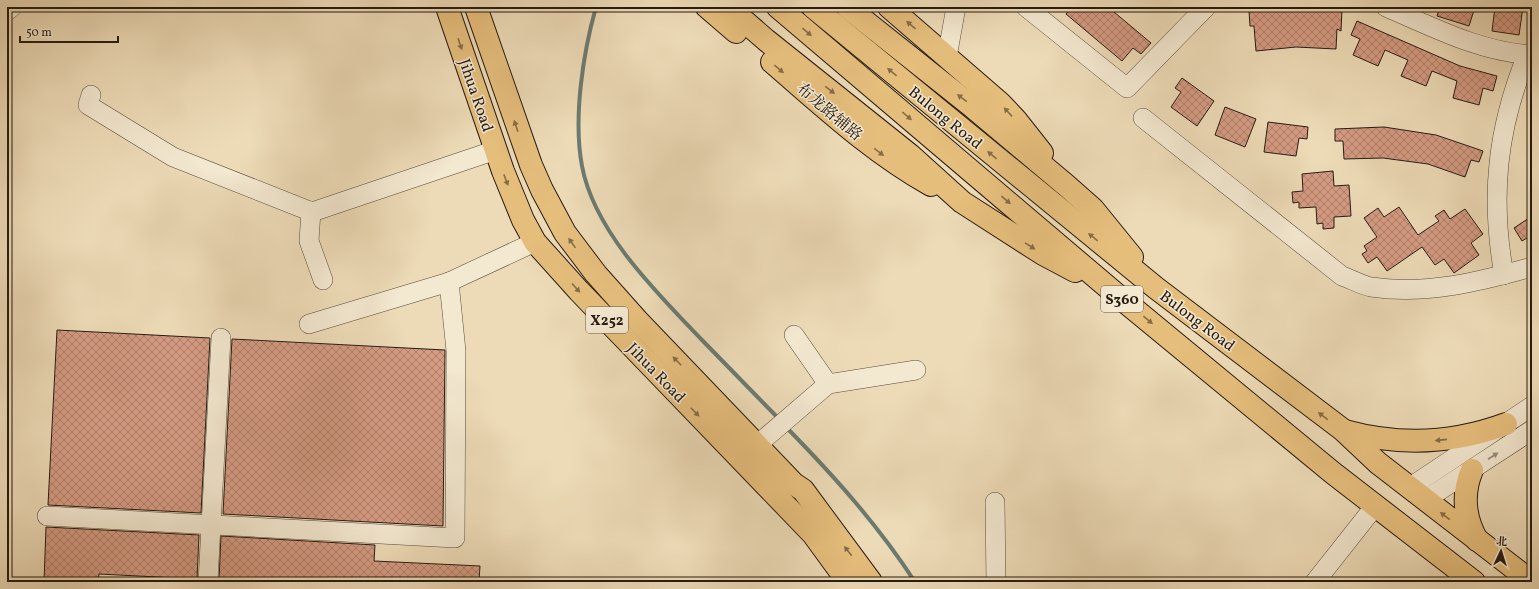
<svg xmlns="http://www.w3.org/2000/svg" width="1539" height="589" font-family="Vollkorn,'Noto Serif SC',serif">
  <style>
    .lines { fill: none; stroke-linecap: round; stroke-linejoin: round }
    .stream { stroke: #6b7b71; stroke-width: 4 }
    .building { fill: url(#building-cross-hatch); stroke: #261b13 }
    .minor-casing { stroke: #584b3c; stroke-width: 20 }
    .major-casing { stroke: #261b13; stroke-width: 24 }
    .minor { stroke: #f3e8d0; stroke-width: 19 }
    .major { stroke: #e6be7c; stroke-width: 22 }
    .oneway { fill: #866c48 }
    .oneway2 { fill: #978c7b }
    .labels { text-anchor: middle; stroke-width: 3; stroke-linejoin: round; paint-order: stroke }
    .shield { fill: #f3e8d0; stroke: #64584c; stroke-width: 1 }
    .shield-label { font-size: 15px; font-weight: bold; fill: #261b13 }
    .street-label { font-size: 16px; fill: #261b13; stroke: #f3e8d0 }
  </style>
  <defs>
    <pattern id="building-cross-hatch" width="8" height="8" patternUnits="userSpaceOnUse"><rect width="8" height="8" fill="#d59b83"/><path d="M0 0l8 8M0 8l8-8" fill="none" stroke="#ad7e6a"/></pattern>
  </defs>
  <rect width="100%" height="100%" fill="#eddbb7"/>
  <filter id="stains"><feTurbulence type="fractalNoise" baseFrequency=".005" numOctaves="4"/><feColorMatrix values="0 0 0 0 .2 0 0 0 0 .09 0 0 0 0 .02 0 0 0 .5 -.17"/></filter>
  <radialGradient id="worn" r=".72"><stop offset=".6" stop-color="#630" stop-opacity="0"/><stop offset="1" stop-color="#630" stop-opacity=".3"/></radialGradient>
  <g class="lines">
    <!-- stream -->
    <g class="stream">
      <path d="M596,7c-13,46 -23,111 -14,159 12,65 74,126 119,173 26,27 52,53 78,80"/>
      <path d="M786,427c48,49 92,98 129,155"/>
    </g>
  </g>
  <!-- building -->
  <g class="building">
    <path d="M1072,7h36l43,36 -10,11 -8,-6 -11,13 -56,-47z"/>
    <path d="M1291,7l51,2 -1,22 -4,-2 -1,20 -40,-2 -40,4 -2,-25h-4l-1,-15z"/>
    <path d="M1440,7h35l-6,19 -32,-10z"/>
    <path d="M1495,7h28l-4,28 -27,-4z"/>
    <path d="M1357,21l103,45 37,10 -4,15 -10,-3 -4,17 -26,-7 4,-17 -25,-10 -6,15 -25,-10 7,-16 -23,-10 -7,16 -25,-11 7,-16 -9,-4z"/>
    <path d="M1182,78l32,23 -17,25 -26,-19 10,-15 -6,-4z"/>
    <path d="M1225,107l31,12 -11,28 -30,-12z"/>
    <path d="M1268,122l40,5 -1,12 -8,-1 -3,18 -32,-4z"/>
    <path d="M1384,127l52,8 47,16 -4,11 -8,-2 -6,17 -37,-13 -45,-6 -39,1 -1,-18h-8v-12z"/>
    <path d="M1333,171l1,15 15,-1 2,31 -17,1v11l-11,1v-6l-6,1 -1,-17 -17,1v-6l-6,1 -1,-11 11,-1 -1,-17z"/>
    <path d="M1399,207l19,28 21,-14 -4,-5 9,-6 6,9 15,-10 18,25 -12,9 8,12 -25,18 -10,-14 -9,6 -13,-18 -35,24 -10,-14 -9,6 -6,-9 5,-3 -3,-5 13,-9 -13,-19 14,-10 6,9z"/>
    <path d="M1532,216v19l-10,6 -8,-13z"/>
    <path d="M57,330l153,8 -9,175 -153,-8z"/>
    <path d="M232,339l213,11 -2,176 -220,-12z"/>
    <path d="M46,527l153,8 -2,44 -98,-5 -1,8h-54z"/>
    <path d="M221,536l154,9 -1,16 106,5 -1,15 -59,-3v4h-164l-37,-2z"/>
  </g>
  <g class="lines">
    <!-- minor casing -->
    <g class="minor-casing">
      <g id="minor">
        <path d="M1026,7l101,81 79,-81"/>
        <path d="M1386,7c47,20 94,45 146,48"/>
        <path d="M7,11l5,-4"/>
        <path d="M947,57l9,-50"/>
        <path d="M91,95l-3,10 85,52 139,55 184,-62"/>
        <path d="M1143,118l199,158c9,3 19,9 29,11 55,8 108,-5 161,-20"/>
        <path d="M311,211l-2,30 14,39"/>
        <path d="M1504,275c-14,-79 -7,-146 23,-220"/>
        <path d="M309,324l140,-42 86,-40"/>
        <path d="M794,335l34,49"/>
        <path d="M757,445l71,-61 88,-14"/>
        <path d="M1409,488l123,-82"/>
        <path d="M1425,500l107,-70"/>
        <path d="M995,502l1,80"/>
        <path d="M47,516l408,22 1,-187 -7,-69"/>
        <path d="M208,582l13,-244"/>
        <path d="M1315,582l60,-76"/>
      </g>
    </g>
    <!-- major casing -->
    <g class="major-casing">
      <g id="major">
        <path d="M447,7l56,164 20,49 12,22 44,49 234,243 35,48"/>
        <path d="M476,7l55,158 11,25 23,43 31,41 41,46 157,164 9,6 68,92"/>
        <path d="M707,7l29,25"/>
        <path d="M728,7l38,33 144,115 52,47 81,52 32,17"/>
        <path d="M778,7l339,288 216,178 141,109"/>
        <path d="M813,7l343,281 187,142 35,33 154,119"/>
        <path d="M847,7l127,101 93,78 26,23 39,48"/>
        <path d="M889,7l111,96 16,17 26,33"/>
        <path d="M772,62c51,44 100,90 159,123"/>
        <path d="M1345,431c55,15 107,13 161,-7"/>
        <path d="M1472,470c-10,24 -8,47 5,70"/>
      </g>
    </g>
    <!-- minor -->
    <use href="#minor" class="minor"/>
    <!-- major -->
    <use href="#major" class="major"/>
  </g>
  <!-- one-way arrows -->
  <defs><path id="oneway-solid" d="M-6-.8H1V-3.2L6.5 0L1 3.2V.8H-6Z"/></defs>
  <g class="oneway">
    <use href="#oneway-solid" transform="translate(911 25) rotate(-139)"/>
    <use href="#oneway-solid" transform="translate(807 32) rotate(40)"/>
    <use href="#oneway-solid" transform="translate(460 44) rotate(71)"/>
    <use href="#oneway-solid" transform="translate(779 69) rotate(40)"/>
    <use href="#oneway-solid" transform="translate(892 72) rotate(-140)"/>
    <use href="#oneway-solid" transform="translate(830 90) rotate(38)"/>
    <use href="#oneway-solid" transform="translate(962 98) rotate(-142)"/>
    <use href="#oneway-solid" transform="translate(1008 112) rotate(-133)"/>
    <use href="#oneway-solid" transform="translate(907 116) rotate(40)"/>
    <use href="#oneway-solid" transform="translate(516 126) rotate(-109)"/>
    <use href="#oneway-solid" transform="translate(879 152) rotate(37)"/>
    <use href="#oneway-solid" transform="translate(992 155) rotate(-141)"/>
    <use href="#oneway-solid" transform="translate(506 180) rotate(69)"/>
    <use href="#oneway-solid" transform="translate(1006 200) rotate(40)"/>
    <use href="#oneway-solid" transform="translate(1093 237) rotate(-141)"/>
    <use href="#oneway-solid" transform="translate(572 243) rotate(-125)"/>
    <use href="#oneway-solid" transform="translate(1030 246) rotate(32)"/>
    <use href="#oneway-solid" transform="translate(576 288) rotate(48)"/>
    <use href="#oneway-solid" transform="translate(1148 320) rotate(40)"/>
    <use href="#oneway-solid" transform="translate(677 361) rotate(-134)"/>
    <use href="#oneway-solid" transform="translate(695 412) rotate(46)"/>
    <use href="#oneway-solid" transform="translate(1323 416) rotate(-143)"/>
    <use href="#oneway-solid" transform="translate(1441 440) rotate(174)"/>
    <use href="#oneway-solid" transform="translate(1445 516) rotate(-143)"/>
    <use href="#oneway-solid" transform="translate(848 551) rotate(-128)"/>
  </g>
  <use class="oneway2" href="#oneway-solid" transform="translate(1493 456) rotate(-33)"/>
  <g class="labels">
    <!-- shield labels -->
    <g class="shield">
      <rect x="1101" y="286" width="42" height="26" rx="3"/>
      <rect x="586" y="307" width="42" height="26" rx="3"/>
    </g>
    <g class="shield-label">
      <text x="1122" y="304">S360</text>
      <text x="607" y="325">X252</text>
    </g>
    <!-- street labels -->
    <g class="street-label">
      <text transform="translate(477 95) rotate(71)" y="6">Jihua Road</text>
      <text transform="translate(830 111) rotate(40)" y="6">布龙路辅路</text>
      <text transform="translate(946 117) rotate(39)" y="6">Bulong Road</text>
      <text transform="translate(1198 320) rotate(37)" y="6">Bulong Road</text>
      <text transform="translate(657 372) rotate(46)" y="6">Jihua Road</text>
    </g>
  </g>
  <!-- margin -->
  <rect width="1539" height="589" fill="none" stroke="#eddbb7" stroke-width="24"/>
  <rect x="8" y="8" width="1523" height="573" fill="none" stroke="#261b13" stroke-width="2"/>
  <rect x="12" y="12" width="1515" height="565" fill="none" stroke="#261b13"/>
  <!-- north arrow -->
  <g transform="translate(1501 551) rotate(4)" stroke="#f3e8d0" stroke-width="3" paint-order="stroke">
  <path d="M0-3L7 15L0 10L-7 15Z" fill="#261b13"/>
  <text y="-6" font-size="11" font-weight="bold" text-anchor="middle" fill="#261b13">北</text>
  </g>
  <!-- scale -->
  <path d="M20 36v6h98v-6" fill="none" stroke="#261b13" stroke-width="2"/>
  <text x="26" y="36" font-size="12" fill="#261b13" stroke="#f3e8d0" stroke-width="3" paint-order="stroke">50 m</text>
  <rect width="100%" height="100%" filter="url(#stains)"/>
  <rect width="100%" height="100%" fill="url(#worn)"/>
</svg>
